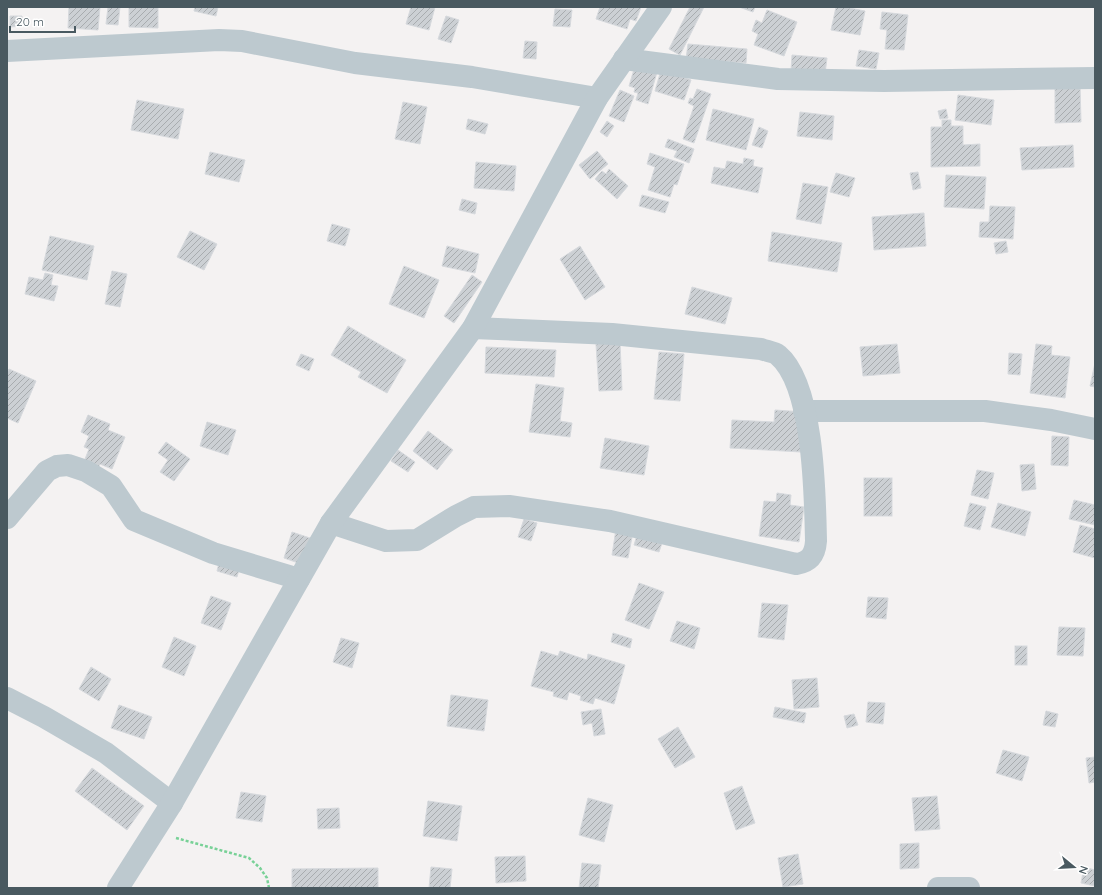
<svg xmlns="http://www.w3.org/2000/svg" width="1102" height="895" font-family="Quicksand,sans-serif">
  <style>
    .building { fill: url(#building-hatch); stroke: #d6d9dd }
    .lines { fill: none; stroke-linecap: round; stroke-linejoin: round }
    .path { stroke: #78d197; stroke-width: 2.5; stroke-dasharray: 3 2; stroke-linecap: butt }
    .minor { stroke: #bdc9cf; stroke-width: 22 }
  </style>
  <defs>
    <pattern id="building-hatch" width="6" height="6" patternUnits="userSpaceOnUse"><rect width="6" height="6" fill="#ccd0d4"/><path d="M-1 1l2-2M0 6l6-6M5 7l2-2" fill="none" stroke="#a8acaf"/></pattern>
  </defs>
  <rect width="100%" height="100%" fill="#f4f2f2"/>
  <!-- building -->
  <g class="building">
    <path d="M69,7h31l-2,23 -30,-2z"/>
    <path d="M108,7h12l-2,18 -12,-1z"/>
    <path d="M129,7h29v21l-29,-1z"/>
    <path d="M195,7h23l-2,9 -22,-5z"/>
    <path d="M411,7h24l-6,23 -23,-6z"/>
    <path d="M600,7h41l-5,14 -6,-2 -3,10 -31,-10z"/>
    <path d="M690,7h14l-24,48 -11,-6z"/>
    <path d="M739,7h16l-2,5z"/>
    <path d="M836,7h8l21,4 -5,24 -29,-5z"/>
    <path d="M555,9l17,1 -2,17 -17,-1z"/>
    <path d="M767,10l30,12 -13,34 -30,-11 4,-11 -6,-3 4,-11 6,3z"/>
    <path d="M882,12l26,3 -4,35 -19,-1 2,-19 -7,-1z"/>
    <path d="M10,16h12l1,10 -13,1z"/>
    <path d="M446,16l13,4 -8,23 -13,-4z"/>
    <path d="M525,41l12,1 -1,17 -13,-1z"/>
    <path d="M688,44l59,5 -1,14 -60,-4z"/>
    <path d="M859,50l20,3 -3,16 -20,-3z"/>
    <path d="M792,55l35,3 -2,16 -34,-3z"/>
    <path d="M635,66l22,6 -9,32 -12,-4 2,-7 -4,-1 1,-4 -6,-2z"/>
    <path d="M661,70l30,10 -7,20 -29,-9z"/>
    <path d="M1080,85l1,37 -26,1v-37z"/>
    <path d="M697,89l14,5 -17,49 -11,-4 11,-33 -6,-3 2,-5 3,1z"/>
    <path d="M620,90l14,6 -10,26 -15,-6z"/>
    <path d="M958,95l36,5 -3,25 -36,-5z"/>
    <path d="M137,100l47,9 -6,30 -47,-9z"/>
    <path d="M403,102l24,5 -7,37 -25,-5z"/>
    <path d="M713,109l41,10 -8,31 -40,-10z"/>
    <path d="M946,109l2,9 -8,1 -2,-8z"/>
    <path d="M800,112l34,4 -2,24 -35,-4z"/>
    <path d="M468,119l20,5 -3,10 -19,-5z"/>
    <path d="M942,120h9v6h12v19l17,-1v22l-49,1v-40h11z"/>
    <path d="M607,121l7,5 -7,11 -7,-5z"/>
    <path d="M759,127l9,4 -6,17 -10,-3z"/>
    <path d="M668,139l26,10 -5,14 -15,-6 3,-6 -12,-4z"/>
    <path d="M1073,145l1,22 -52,3 -2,-22z"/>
    <path d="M597,151l11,13 -18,15 -11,-14z"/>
    <path d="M210,152l35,8 -6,22 -34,-8z"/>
    <path d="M650,153l34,11 -7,21 -3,-1 -4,13 -22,-7 7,-23 -8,-3z"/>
    <path d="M744,158l10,2 -1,6 10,2 -5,25 -47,-10 3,-16 11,2 2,-8 16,3z"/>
    <path d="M476,162l40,4 -2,25 -40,-3z"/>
    <path d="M609,169l19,17 -11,13 -22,-20 7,-8 4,3z"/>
    <path d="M918,172l3,16 -8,2 -3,-17z"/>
    <path d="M836,173l19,5 -6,19 -19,-5z"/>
    <path d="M946,175l40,2 -2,32 -40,-2z"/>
    <path d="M803,183l25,4 -7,37 -25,-5z"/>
    <path d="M642,195l27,7 -4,11 -26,-7z"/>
    <path d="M462,199l15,4 -2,11 -16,-4z"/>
    <path d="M990,206l25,1 -2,32 -34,-2 1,-15h9z"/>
    <path d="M924,213l2,33 -52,4 -2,-33z"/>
    <path d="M332,224l18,5 -5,17 -18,-5z"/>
    <path d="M190,231l27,13 -13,26 -27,-13z"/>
    <path d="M772,232l70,11 -5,29 -69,-11z"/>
    <path d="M50,236l44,10 -7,34 -45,-10z"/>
    <path d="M1006,241l2,11 -12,2 -2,-11z"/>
    <path d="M447,246l32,8 -4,19 -33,-7z"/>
    <path d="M580,246l25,41 -20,13 -25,-41z"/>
    <path d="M404,266l35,14 -15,38 -35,-14z"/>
    <path d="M112,271l15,3 -7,33 -15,-3z"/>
    <path d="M45,273l8,2 -2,10 7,1 -4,15 -29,-7 4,-17 14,3z"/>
    <path d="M472,275l10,7 -28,41 -10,-7z"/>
    <path d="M692,287l40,11 -7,26 -40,-10z"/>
    <path d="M348,326l58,34 -19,33 -29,-16 3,-5 -30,-17z"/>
    <path d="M620,342l2,48 -23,1 -3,-47z"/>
    <path d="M897,344l3,29 -37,3 -3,-29z"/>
    <path d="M1036,344l16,2 -1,9 19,2 -5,41 -35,-5z"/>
    <path d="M486,347l70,3 -2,27 -69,-4z"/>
    <path d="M659,352l25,2 -4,47 -26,-2z"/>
    <path d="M1009,353l13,1 -2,21 -12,-1z"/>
    <path d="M301,354l13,5 -5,12 -13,-6z"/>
    <path d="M1095,363v24l-5,-1z"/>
    <path d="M9,369l27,12 -18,42 -11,-5v-45z"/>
    <path d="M536,384l28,4 -4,33 12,2 -2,14 -41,-5z"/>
    <path d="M775,410l28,2 -2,40 -71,-4 2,-28 42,2z"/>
    <path d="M88,415l22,9 -2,6 17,7 -13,32 -12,-5 -3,6 -14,-6 6,-15 -5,-2 5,-11 -8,-4z"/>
    <path d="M207,422l29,8 -8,25 -28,-9z"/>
    <path d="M428,431l25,19 -16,20 -24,-19z"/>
    <path d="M1052,436l17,1 -1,29 -17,-1z"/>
    <path d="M605,438l44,8 -5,29 -44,-7z"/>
    <path d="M166,442l24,17 -16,22 -14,-9 8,-12 -10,-7z"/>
    <path d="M398,450l17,12 -7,10 -17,-11z"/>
    <path d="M1034,464l2,25 -14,2 -2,-26z"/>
    <path d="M977,470l17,3 -6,26 -17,-4z"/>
    <rect x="864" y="478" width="28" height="38"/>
    <path d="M777,493l14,2 -1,10 14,2 -5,35 -40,-6 5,-35 12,1z"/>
    <path d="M1074,500l21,5v20l-26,-6z"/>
    <path d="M970,503l16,4 -6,23 -16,-4z"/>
    <path d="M998,503l33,9 -6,24 -34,-9z"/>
    <path d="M524,519l13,4 -6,18 -13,-4z"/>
    <path d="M1080,525l15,4v29l-22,-6z"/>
    <path d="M616,529l17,3 -5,26 -16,-3z"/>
    <path d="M639,529l25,8 -5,15 -25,-7z"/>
    <path d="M292,532l21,7 -9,26 -20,-7z"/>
    <path d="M220,559l20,7 -3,11 -20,-6z"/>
    <path d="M639,583l25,9 -15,37 -24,-9z"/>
    <path d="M211,596l20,7 -10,27 -20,-7z"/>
    <path d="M868,597l20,1 -2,21 -20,-2z"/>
    <path d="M762,603l26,2 -4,35 -26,-3z"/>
    <path d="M677,621l23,7 -6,21 -24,-8z"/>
    <path d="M1059,627l26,1 -2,28 -26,-1z"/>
    <path d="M613,633l19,6 -2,9 -19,-6z"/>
    <path d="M174,637l22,9 -12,30 -22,-9z"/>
    <path d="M341,638l18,5 -7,25 -19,-6z"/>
    <rect x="1015" y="646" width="12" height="19"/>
    <path d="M541,651l17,5 2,-5 27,9 1,-6 37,11 -11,39 -19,-6 -2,6 -13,-4 1,-4 -12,-4 -2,8 -14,-4 1,-4 -23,-6z"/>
    <path d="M91,667l20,12 -12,22 -20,-12z"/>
    <path d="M817,678l2,29 -25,2 -2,-29z"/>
    <path d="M451,695l37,5 -4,31 -37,-5z"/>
    <path d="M868,702l17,1 -2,21 -17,-2z"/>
    <path d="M119,705l33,12 -8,22 -33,-11z"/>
    <path d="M775,707l31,6 -2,10 -31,-6z"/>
    <path d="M601,709l4,25 -11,2 -2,-13 -9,2 -2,-13z"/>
    <path d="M1046,711l12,3 -3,13 -12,-2z"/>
    <path d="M854,714l4,11 -11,3 -3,-12z"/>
    <path d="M678,727l17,30 -20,11 -17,-29z"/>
    <path d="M1003,750l26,7 -7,24 -26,-8z"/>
    <path d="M1095,757v25l-6,1 -3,-25z"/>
    <path d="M92,768l52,38 -17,24 -52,-39z"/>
    <path d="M742,786l13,37 -19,7 -12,-37z"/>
    <path d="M241,792l25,4 -4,26 -26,-4z"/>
    <path d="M937,796l3,33 -25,2 -3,-33z"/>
    <path d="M588,798l25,7 -9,37 -25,-7z"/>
    <path d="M428,801l34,5 -5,35 -34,-5z"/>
    <path d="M339,808l1,20 -22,1 -1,-20z"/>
    <path d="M919,843v25l-19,1v-25z"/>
    <path d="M798,854l5,30 -20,3 -5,-29z"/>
    <path d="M525,856l1,25 -30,2 -1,-26z"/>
    <path d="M582,863l19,2 -3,23h-19z"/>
    <path d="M431,867l21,2 -2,19h-21z"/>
    <path d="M1084,867l11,3v16l-14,-3z"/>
    <path d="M378,868v20h-86v-19z"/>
  </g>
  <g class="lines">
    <!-- path -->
    <path class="path" d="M176,838l73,20 11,10 7,10 2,10"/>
    <!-- minor -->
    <g class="minor">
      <path d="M7,51l212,-11 23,1 113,22 117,14 125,21"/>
      <path d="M624,59l154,20 106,2 211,-3"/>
      <path d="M804,411h181l66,9 44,9"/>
      <path d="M7,518l40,-47 10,-5 11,-1 18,6 25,15 23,34 79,33 86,26"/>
      <path d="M331,523l55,18 31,-1 39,-24 18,-9 35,-1 101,15 186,43c14,-2 19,-9 20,-23 -1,-45 -2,-156 -38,-186 -4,-3 -12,-4 -17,-6l-149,-15 -139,-6"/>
      <path d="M7,698l37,19 62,36 66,50"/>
      <path d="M118,888l54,-85 159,-280 142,-195 124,-230 64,-91"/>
      <path d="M938,888h31"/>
    </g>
  </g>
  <!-- border -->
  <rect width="1102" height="895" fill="none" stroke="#495960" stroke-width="16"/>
  <!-- north arrow -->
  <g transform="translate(1074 867) rotate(108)" stroke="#ffffff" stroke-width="3" paint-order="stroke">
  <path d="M0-3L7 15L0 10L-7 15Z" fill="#495960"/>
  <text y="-6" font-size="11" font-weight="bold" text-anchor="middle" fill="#495960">N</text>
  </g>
  <!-- scale -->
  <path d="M10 26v6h65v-6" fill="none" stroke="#495960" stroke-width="2"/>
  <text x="16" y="26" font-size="12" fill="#495960" stroke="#ffffff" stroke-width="3" paint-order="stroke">20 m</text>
</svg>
